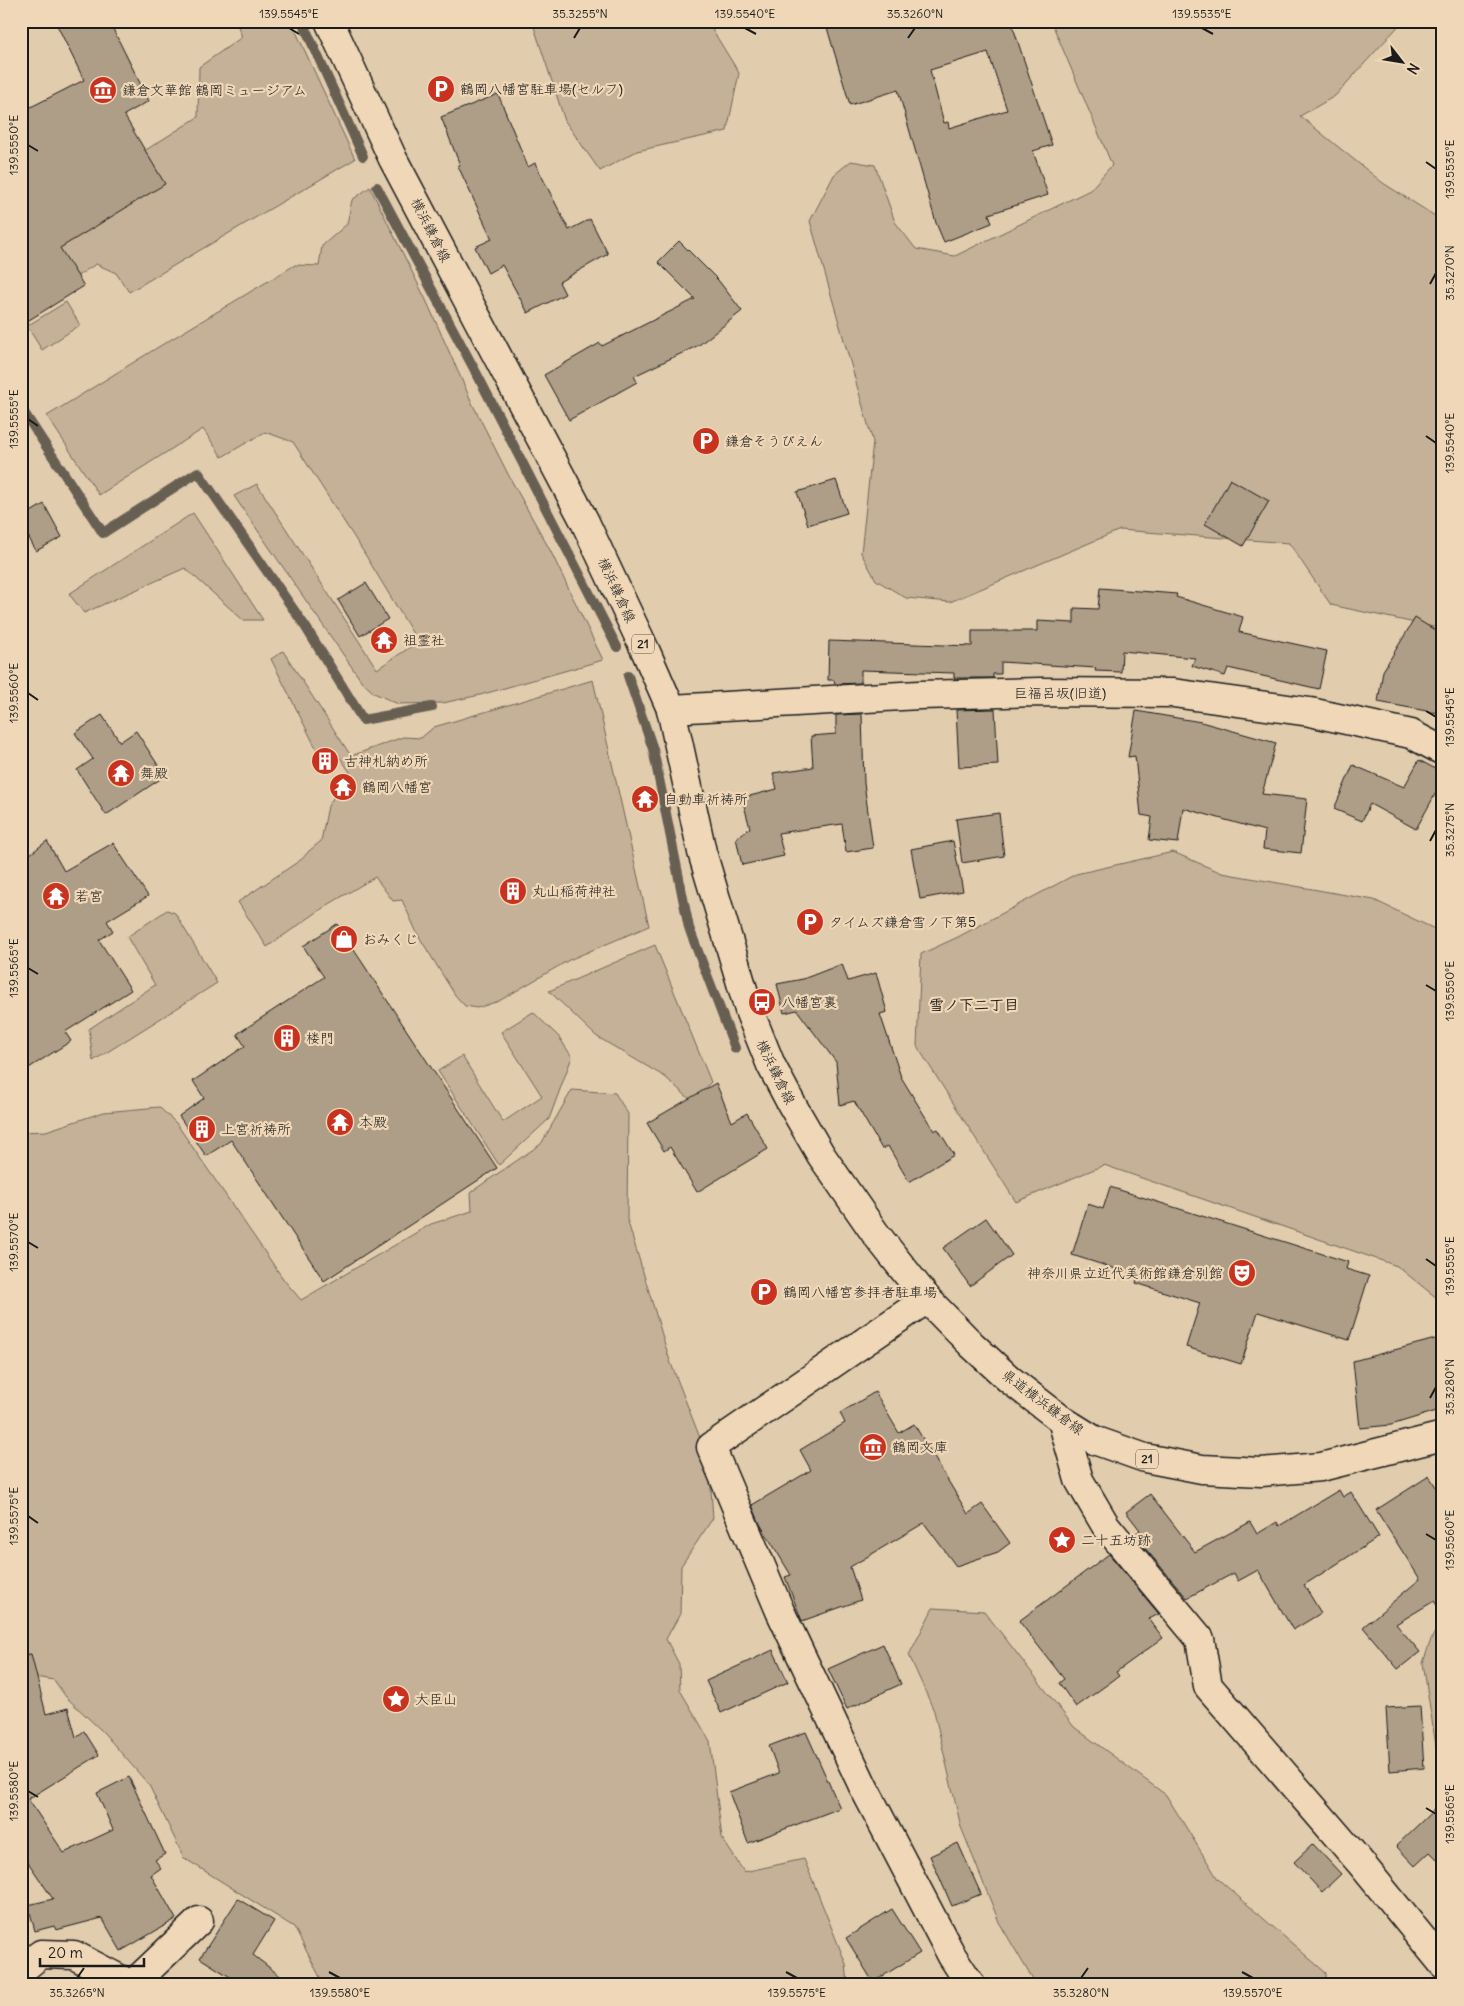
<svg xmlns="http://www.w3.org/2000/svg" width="1464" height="2006" font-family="Delius,'Klee One',sans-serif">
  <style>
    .green { fill: #c5b198; stroke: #70665a }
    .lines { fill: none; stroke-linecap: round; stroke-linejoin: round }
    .stream { stroke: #675f53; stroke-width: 10 }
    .building { fill: #ae9e87; stroke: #1c1c1c; fill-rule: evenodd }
    .minor-casing { stroke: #1c1c1c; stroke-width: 31 }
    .primary-casing { stroke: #1c1c1c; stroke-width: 31 }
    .minor { stroke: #efd7b7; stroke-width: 28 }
    .primary { stroke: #efd7b7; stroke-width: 28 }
    .ticks { fill: none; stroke: #1c1c1c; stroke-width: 2 }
    .labels { text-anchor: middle; stroke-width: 4.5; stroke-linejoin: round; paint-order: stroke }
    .shield { fill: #efd7b7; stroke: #5b544a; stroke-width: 1 }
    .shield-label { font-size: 12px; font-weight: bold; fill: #1c1c1c }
    .poi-label { font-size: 14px; fill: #1c1c1c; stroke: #efd7b7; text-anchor: start }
    .street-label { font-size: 14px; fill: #1c1c1c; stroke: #efd7b7 }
    .neighbourhood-label { font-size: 15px; font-weight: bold; fill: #1c1c1c; stroke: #efd7b7 }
    .neatline { fill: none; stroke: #1c1c1c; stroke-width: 2 }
    .ticks-label { font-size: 12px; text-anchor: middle; fill: #1c1c1c }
  </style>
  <rect width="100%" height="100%" fill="#e2ccae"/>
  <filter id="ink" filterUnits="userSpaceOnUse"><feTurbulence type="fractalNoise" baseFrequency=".02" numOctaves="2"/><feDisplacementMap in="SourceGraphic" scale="10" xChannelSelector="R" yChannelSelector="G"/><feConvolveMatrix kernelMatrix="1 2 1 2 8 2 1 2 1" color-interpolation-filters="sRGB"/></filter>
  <g filter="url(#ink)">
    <!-- green -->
    <g class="green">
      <path d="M236,21h55l64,138 -226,133 -13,-19 -20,-9 -75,48v-83l177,-112 1,-50 43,-30z"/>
      <path d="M532,21h175l32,52 -12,58 -90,20 -37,20 -35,-50z"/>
      <path d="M1051,21h352l-68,75 -35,20 83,67 60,38v408l-112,-24 -42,-62 -169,-13 -170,72 -44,-4 -30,-18 -15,-27 12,-111 -63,-221 24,-46 17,-14 24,4 20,57 21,27 39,7 135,-66 22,-25z"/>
      <path d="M370,187l56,113 47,105 37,73 40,72 53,110 -123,35 -37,8 -45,1 -24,-11 -12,-11 -128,-186 23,-12 120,185 41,-27 -55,-91 -70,-109 -28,-10 -43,25 -19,-28 -104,66 -52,-79 108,-67 140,-84 24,1 3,-20 25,-22 5,-24z"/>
      <path d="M66,302l14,23 -38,25 -15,-24z"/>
      <path d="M193,513l70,107h-20l-58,-52 -101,45 -15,-19z"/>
      <path d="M283,651l68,105 52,-19 18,1 13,-11 159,-47 56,246 -80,34 -70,41 -22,7 -12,-2 -10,-11 -37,-60 -16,-35 -9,1 -18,-24 -49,29 -59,41 -29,-45 64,-43 7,-8 12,-10 7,-35 22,-34 -12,-17 -20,-3 -47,-93z"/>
      <path d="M1173,852l49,21 152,27 69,33v370l-46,-37 -293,-101 -88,37 -99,-156 4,-92 37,-17 118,-63z"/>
      <path d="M167,910l8,3 42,70 -124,78 -4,-32 66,-44 -28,-48z"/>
      <path d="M655,945l56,137 -18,20 -28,-25 -69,-41 -47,-45z"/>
      <path d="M533,1012l26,25 13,20 -23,62 -50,46 -61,-94 24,-15 41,66 39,-26 -41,-64z"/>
      <path d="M572,1090l43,3 13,21 -1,105 43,142 39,100 4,57 -32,48 -1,48 -14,25 13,25 1,26 30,51 12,97 22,34 60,-13 42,105 2,21h-524l-30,-58 -110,-69 -35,-73 -46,-53 -37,-35 -12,-17 -33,-5v-543l25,-1 58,-19 55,-5 17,16 108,157 17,20 130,-76 41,-13 -1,-19 70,-48z"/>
      <path d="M933,1608l51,3 90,116 92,68 52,84 108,94v12h-290l-37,-63 -38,-95 -27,-116 -25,-56z"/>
      <path d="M1443,1622v159l-2,-3 -18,-115c5,-15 9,-31 20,-41z"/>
    </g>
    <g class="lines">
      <!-- stream -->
      <g class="stream">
        <path d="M302,21l61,135"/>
        <path d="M377,187l102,191 138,269"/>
        <path d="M21,408l82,125 95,-61 107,154 58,94 69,-13"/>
        <path d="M628,676l25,73 36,179 46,120"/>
      </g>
    </g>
    <!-- building -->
    <g class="building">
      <path d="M55,21h54l40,80 -25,14 41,69 -105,64 24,38 -63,39v-213l63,-32z"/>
      <path d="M825,21h186l41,124 -19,6 15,44 -59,19 3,9 -48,19 -8,-19 -38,-133 -48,15zM988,52l19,58 -58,18 -1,-6 -4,1 -14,-53z"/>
      <path d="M498,94l30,73 7,-4 34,67 21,-11 18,35 -49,28 6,12 -37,19 -26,-48 -14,8 -13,-26 17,-8 -34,-73 2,-1 -19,-48z"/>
      <path d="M679,241l39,39 24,31 -43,34 -65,31 3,6 -68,38 -25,-45 56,-32 2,3 93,-47 -37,-37z"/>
      <path d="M1230,479l39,22 -26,45 -38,-22z"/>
      <path d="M836,480l11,33 -39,12 -11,-33z"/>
      <path d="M44,504l18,33 -26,14 -15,-28v-5z"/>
      <path d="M366,583l22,36 -28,17 -22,-36z"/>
      <path d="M1100,588l77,6 -1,3 67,20 -4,15 88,19 -8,38 -91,-21 -3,8 -33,-10 3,-8 -73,-7 -1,21 -26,-1 1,-3 -95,-6v12h-8v4h-39v-5l-93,-3v13l-26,1 -1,-4h-6l1,-39 143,5v-15h65v-10l37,2v-15l24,1z"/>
      <path d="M1415,618l28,17v79l-65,-12 5,-31z"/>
      <path d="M995,709l3,56 -39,2 -3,-57z"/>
      <path d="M1136,711l65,11 75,21 -14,51 45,5 -6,54 -38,-4 2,-18 -82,-23 -5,35 -29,-3 3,-23 -11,-2 -6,-59 -7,1z"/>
      <path d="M862,714l2,69 9,65 -27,4 -4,-28 -64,9 6,23 -42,9 -6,-27 14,-10 -8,-30 35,-9 -4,-16 40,-6 -2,-31 25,-2v-19z"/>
      <path d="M102,715l18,27 16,-11 29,45 -59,39 -29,-45 16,-11 -18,-26z"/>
      <path d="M1419,760l24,13v7l-27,49 -46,-25 -8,17 -28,-12 19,-44 51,22z"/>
      <path d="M999,813l5,43 -42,7 -6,-44z"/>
      <path d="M47,841l17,30 49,-28 35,53 -41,25 6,10 -14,9 32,50 -66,42 6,9 -50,32v-212z"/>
      <path d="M953,841l10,50 -43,8 -9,-50z"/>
      <path d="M337,924l160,244 -173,113 -93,-141 -25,16 -27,-40 25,-18 -11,-17 52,-35 -8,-12 87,-57 -21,-31z"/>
      <path d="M842,964l6,17 28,-8 11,39 -7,2 21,63 33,54 4,-2 16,26 -45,27 -21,-36 -6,3 -28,-48 -14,4 -4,-43 -39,-52 -13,3 -7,-29 26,-5z"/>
      <path d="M716,1083l16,39 15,-9 21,36 -71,43 -27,-45 -6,4 -17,-28z"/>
      <path d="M1110,1187l238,75 -2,7 23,7 -20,64 -91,-28 -17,52 -55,-17 14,-44 -64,-20 2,-7 -66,-21 16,-51 15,5z"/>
      <path d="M986,1218l26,37 -42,31 -27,-38z"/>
      <path d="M1443,1337v72l-52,16 -31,3 -7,-67z"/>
      <path d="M875,1392l24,41 15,-9 54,90 14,-10 28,39 -12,9 -42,14 -32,-43 -74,44 11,33 -59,21 -17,-44 6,-2 -31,-51 -8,-19 59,-35 -11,-20 45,-27 -5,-10z"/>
      <path d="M1429,1476l14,22v116l-9,-13 -38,23 24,28 -22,17 -35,-42 57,-48 -44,-69z"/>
      <path d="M1339,1490l4,7 8,-5 28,45 -75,48 17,28 -28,17 -35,-60 -20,11 -4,-8 -47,25 -53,-63 6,-5 -14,-18 24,-18 45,58 55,-30 7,12 20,-12 2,4z"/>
      <path d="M1109,1554l50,60 -10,5 14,19 -47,34 3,4 -43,31 -17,-24 5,-4 -45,-58z"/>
      <path d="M883,1644l18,40 -54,25 -19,-40z"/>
      <path d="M773,1650l15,32 -67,31 -15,-32z"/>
      <path d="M31,1654l15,60 22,-6 8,29 8,-6 15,24 -71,44 36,54 49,-23 -16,-37 32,-16 36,77 -10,6 6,8 -10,7 25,44 -55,32 -19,-33 -46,12 -2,-4 -19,5 -7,-26 25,-6 -32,-47v-197z"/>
      <path d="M1420,1706l4,62 -34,3 -4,-63z"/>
      <path d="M806,1732l34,76 -92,35 -19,-51 50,-19 -10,-27z"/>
      <path d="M1443,1801v64l-13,-13 -15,14 -19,-20z"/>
      <path d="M958,1843l23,51 -29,12 -22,-50z"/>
      <path d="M1313,1844l28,30 -19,18 -28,-30z"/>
      <path d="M238,1899l36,22 -21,34 39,30h-49l-43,-27z"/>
      <path d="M892,1909l28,44 -47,29 -27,-44z"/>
    </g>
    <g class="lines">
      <!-- minor casing -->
      <g class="minor-casing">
        <g id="minor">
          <path d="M671,709l248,-14 121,-3 133,1 137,19 101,22 32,17"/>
          <path d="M927,1299l-216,148 69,164 83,175 89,170 19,29"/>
          <path d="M1062,1420l17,60 27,46 94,113 8,47 151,175 84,103"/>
          <path d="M21,1970l20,-16 33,1 57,30"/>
          <path d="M132,1985l67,-64"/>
        </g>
      </g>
      <!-- primary casing -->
      <g class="primary-casing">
        <path id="primary" d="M329,21l64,138 191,361 62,132 25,57 31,143 48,161 21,52 20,38 30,52 54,78 52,66 45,46 37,34 53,41 32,20 51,18 57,11 59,3 60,-5 122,-31"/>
      </g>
      <!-- minor -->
      <use href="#minor" class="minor"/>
      <!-- primary -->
      <use href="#primary" class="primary"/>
    </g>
  </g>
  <!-- ticks -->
  <path class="ticks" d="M289,28l10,6M745,28l11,6M1202,28l11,6M574,38l6,-10M908,38l7,-10M28,145l10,6M1426,162l10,7M1430,284l6,-11M28,419l10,7M1426,436l10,7M28,693l10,7M1426,711l10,6M1430,841l6,-11M28,968l10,6M1426,985l10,6M28,1242l10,6M1426,1259l10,7M1430,1398l6,-11M28,1516l10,7M1426,1534l10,6M28,1791l10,6M1426,1808l10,6M329,1972l11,6M786,1972l11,6M1242,1972l11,6M77,1978l7,-10M1081,1978l7,-10"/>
  <!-- icons -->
  <defs>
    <g id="parking-disc" transform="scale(1.4375)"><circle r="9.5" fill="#c8321e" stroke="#efd7b7"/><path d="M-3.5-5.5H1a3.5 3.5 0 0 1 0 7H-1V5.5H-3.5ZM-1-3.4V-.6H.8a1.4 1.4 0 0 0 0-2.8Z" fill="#fff"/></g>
    <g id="museum-disc" transform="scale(1.4375)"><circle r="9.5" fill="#c8321e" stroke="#efd7b7"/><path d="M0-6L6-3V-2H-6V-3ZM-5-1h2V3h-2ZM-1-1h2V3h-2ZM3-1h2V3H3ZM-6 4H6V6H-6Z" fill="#fff"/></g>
    <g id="temple-disc" transform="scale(1.4375)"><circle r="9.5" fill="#c8321e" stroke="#efd7b7"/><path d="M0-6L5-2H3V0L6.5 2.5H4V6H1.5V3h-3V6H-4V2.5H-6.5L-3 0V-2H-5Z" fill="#fff"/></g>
    <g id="building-disc" transform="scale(1.4375)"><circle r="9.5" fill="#c8321e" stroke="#efd7b7"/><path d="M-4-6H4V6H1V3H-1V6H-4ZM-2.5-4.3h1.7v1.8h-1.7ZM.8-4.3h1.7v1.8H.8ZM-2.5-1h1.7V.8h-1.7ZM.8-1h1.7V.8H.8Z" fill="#fff"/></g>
    <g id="shop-disc" transform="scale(1.4375)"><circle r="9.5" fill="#c8321e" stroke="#efd7b7"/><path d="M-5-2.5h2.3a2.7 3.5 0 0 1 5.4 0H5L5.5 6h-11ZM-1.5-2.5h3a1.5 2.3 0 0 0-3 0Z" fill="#fff"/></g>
    <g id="bus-disc" transform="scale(1.4375)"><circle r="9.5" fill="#c8321e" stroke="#efd7b7"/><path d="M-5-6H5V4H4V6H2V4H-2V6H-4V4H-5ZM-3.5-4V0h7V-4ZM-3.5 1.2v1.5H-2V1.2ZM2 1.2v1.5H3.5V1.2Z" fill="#fff"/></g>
    <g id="theatre-disc" transform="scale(1.4375)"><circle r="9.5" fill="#c8321e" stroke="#efd7b7"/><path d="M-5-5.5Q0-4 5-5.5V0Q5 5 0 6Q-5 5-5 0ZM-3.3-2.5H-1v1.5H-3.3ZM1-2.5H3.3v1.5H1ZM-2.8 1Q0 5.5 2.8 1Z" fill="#fff"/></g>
    <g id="sight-disc" transform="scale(1.4375)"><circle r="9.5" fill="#c8321e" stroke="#efd7b7"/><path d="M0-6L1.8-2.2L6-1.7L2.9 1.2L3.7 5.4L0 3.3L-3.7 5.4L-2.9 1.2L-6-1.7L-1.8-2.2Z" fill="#fff"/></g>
  </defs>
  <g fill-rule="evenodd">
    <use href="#parking-disc" x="441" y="89"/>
    <use href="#museum-disc" x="103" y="90"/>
    <use href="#parking-disc" x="706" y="441"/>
    <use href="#temple-disc" x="384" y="640"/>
    <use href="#building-disc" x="325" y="761"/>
    <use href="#temple-disc" x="121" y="773"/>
    <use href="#temple-disc" x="343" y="787"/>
    <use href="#temple-disc" x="645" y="799"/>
    <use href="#building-disc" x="513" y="891"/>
    <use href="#temple-disc" x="56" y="896"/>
    <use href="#parking-disc" x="810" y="922"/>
    <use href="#shop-disc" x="344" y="939"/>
    <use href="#bus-disc" x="762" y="1002"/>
    <use href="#building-disc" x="287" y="1038"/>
    <use href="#temple-disc" x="340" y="1122"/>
    <use href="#building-disc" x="202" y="1129"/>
    <use href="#theatre-disc" x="1242" y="1273"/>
    <use href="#parking-disc" x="764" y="1292"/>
    <use href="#museum-disc" x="873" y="1447"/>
    <use href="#sight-disc" x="1062" y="1540"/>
    <use href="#sight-disc" x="396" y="1699"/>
  </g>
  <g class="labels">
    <!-- shield labels -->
    <g class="shield">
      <rect x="632" y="634.5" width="22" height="19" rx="4"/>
      <rect x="1136" y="1449.5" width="22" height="19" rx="4"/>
    </g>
    <g class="shield-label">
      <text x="643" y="648">21</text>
      <text x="1147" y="1463">21</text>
    </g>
    <!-- poi labels -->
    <g class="poi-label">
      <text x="460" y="94">鶴岡八幡宮駐車場(セルフ)</text>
      <text x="122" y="95">鎌倉文華館 鶴岡ミュージアム</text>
      <text x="725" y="446">鎌倉そうびえん</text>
      <text x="403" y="645">祖霊社</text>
      <text x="344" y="766">古神札納め所</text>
      <text x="140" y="778">舞殿</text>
      <text x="362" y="792">鶴岡八幡宮</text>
      <text x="664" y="804">自動車祈祷所</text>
      <text x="532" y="896">丸山稲荷神社</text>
      <text x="75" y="901">若宮</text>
      <text x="829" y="927">タイムズ鎌倉雪ノ下第5</text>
      <text x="363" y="944">おみくじ</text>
      <text x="781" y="1007">八幡宮裏</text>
      <text x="306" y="1043">楼門</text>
      <text x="359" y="1127">本殿</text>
      <text x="221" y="1134">上宮祈祷所</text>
      <text x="1223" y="1278" text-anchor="end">神奈川県立近代美術館鎌倉別館</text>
      <text x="783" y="1297">鶴岡八幡宮参拝者駐車場</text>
      <text x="892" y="1452">鶴岡文庫</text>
      <text x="1081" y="1545">二十五坊跡</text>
      <text x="415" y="1704">大臣山</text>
    </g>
    <!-- street labels -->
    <g class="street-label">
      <text transform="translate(431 230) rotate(63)" y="5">横浜鎌倉線</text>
      <text transform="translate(617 590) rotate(65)" y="5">横浜鎌倉線</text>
      <text x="1060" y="698">巨福呂坂(旧道)</text>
      <text transform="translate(776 1072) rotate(64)" y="5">横浜鎌倉線</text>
      <text transform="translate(1043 1402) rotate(37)" y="5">県道横浜鎌倉線</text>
    </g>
    <!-- neighbourhood labels -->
    <g class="neighbourhood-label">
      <text x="974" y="1010">雪ノ下二丁目</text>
    </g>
  </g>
  <!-- margin -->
  <rect width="1464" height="2006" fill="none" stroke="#efd7b7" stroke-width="55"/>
  <!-- north arrow -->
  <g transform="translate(1402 62) rotate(121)" stroke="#efd7b7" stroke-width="4" paint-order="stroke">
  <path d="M0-4L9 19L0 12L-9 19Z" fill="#1c1c1c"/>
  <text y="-8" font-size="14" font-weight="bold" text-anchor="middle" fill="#1c1c1c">N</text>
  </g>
  <!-- scale -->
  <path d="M40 1958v8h104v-8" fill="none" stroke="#1c1c1c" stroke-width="2.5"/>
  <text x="48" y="1958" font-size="15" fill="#1c1c1c" stroke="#efd7b7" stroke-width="4" paint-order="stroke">20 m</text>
  <rect x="28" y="28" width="1408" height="1950" class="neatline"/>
  <g class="ticks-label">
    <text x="289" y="18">139.5545°E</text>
    <text x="580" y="18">35.3255°N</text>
    <text x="745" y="18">139.5540°E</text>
    <text x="915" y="18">35.3260°N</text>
    <text x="1202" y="18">139.5535°E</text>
    <text transform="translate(14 145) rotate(-90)" y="4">139.5550°E</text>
    <text transform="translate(1450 169) rotate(-90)" y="4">139.5535°E</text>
    <text transform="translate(1450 273) rotate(-90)" y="4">35.3270°N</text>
    <text transform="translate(14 419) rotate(-90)" y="4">139.5555°E</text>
    <text transform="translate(1450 443) rotate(-90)" y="4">139.5540°E</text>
    <text transform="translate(14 693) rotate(-90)" y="4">139.5560°E</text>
    <text transform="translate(1450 717) rotate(-90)" y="4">139.5545°E</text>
    <text transform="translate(1450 830) rotate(-90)" y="4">35.3275°N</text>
    <text transform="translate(14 968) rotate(-90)" y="4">139.5565°E</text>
    <text transform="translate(1450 991) rotate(-90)" y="4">139.5550°E</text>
    <text transform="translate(14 1242) rotate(-90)" y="4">139.5570°E</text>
    <text transform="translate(1450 1266) rotate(-90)" y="4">139.5555°E</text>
    <text transform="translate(1450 1387) rotate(-90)" y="4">35.3280°N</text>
    <text transform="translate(14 1516) rotate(-90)" y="4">139.5575°E</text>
    <text transform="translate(1450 1540) rotate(-90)" y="4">139.5560°E</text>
    <text transform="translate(14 1791) rotate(-90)" y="4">139.5580°E</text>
    <text transform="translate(1450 1814) rotate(-90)" y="4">139.5565°E</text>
    <text x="77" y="1997">35.3265°N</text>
    <text x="340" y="1997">139.5580°E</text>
    <text x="797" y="1997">139.5575°E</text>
    <text x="1081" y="1997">35.3280°N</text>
    <text x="1253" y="1997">139.5570°E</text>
  </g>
</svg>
